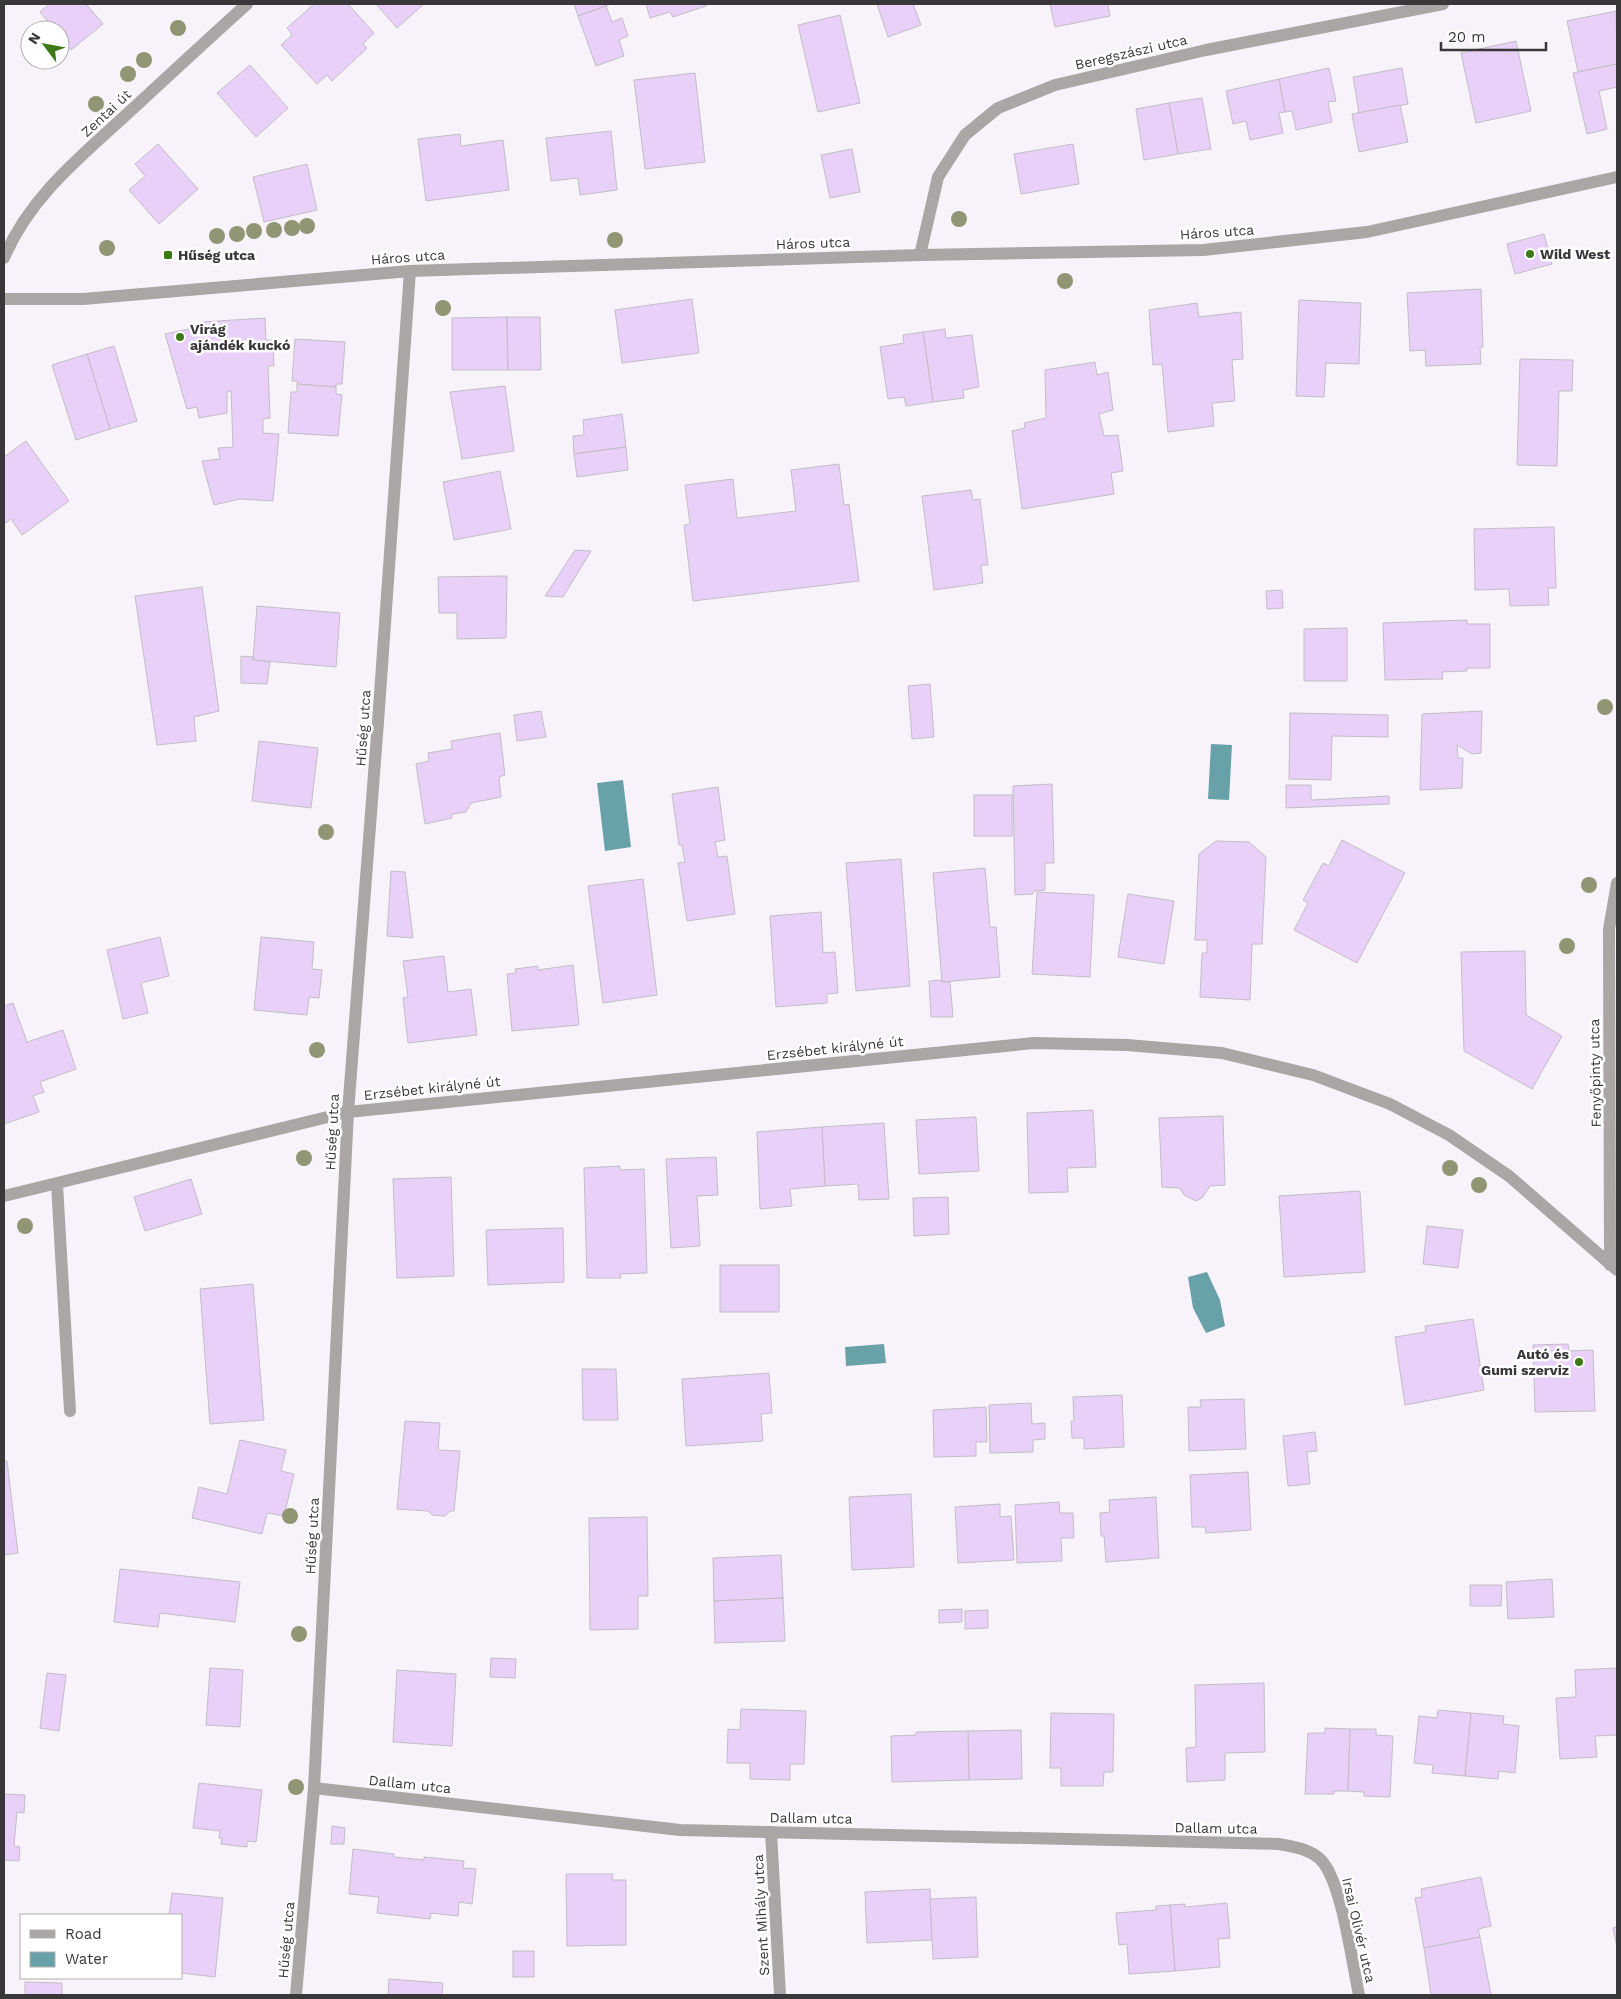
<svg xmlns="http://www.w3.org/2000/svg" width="1621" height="1999" font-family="'Work Sans',sans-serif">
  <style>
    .water { fill: #69a1a9 }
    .building { fill: #e8d0f8; stroke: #c2bec5 }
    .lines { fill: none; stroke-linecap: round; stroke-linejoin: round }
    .minor { stroke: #a9a6a5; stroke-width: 12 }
    .tree { fill: #909674 }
    .poi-dot { fill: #3c7a16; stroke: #fff; stroke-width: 2 }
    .labels { text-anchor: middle; stroke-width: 5; stroke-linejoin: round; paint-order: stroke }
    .street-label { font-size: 14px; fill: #39373a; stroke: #fff }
    .poi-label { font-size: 14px; font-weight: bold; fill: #39373a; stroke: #fff; text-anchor: start }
  </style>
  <rect width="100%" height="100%" fill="#f8f3fa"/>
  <!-- water -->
  <g class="water">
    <path d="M1211,744l21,1 -3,55 -21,-1z"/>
    <path d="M623,780l8,67 -26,4 -8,-68z"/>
    <path d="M1207,1272l13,28 5,26 -19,7 -13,-25 -5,-31z"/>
    <path d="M884,1344l2,19 -40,3 -1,-19z"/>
  </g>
  <!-- building -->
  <g class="building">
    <path d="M49,4h37l17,20 -32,26 -11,-14v-6h-5l-15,-18z"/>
    <path d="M314,4h34l26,29 -11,11 4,4 -35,33 -5,-6 -10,9 -36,-39 11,-10 -5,-7z"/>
    <path d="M376,4h48l-27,24z"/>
    <path d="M574,4h37l-33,12z"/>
    <path d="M646,4h60v2l-33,11 -3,-5 -20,6z"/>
    <path d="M877,4h36l8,21 -33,12z"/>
    <path d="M1050,4h58l2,12 -55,11z"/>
    <path d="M606,6l6,16 10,-4 6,18 -9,4 5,16 -28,10 -18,-50z"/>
    <path d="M1616,11l1,53 -39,8 -11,-51z"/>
    <path d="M840,15l20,88 -42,9 -20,-87z"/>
    <path d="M1516,41l15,70 -55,12 -15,-70z"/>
    <path d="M1617,64v23l-18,4 8,38 -20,5 -14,-61z"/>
    <path d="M250,65l38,43 -32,29 -39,-44z"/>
    <path d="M1329,68l7,33 -8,1 4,20 -36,8 -4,-19 -7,1 -6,-33z"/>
    <path d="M1402,68l6,36 -49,9 -6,-36z"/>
    <path d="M695,73l10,89 -60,7 -11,-89z"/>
    <path d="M1279,79l6,33 -6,1 4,20 -33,7 -4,-19 -13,3 -7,-33z"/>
    <path d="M1202,98l9,51 -33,5 -9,-51z"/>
    <path d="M1169,103l9,51 -34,6 -8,-51z"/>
    <path d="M1400,105l8,37 -49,10 -7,-38z"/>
    <path d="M611,131l6,59 -37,5 -2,-17 -27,3 -5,-43z"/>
    <path d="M460,134l1,12 42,-6 6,50 -83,11 -8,-62z"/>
    <path d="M158,144l40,45 -39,35 -30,-34 16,-14 -10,-12z"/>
    <path d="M1073,144l6,40 -58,10 -7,-40z"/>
    <path d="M852,149l8,43 -30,6 -9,-43z"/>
    <path d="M307,164l10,46 -53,12 -11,-45z"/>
    <path d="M1544,234l8,30 -37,10 -8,-30z"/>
    <path d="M1481,289l2,58h-3l1,17 -55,2 -1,-16 -15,1 -3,-58z"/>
    <path d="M692,299l7,54 -77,10 -7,-53z"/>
    <path d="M1299,300l62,3 -2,61 -33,-1 -2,34 -28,-1z"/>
    <path d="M1197,303l2,14 42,-5 2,47 -11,1 3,41 -23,2 2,23 -46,6 -6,-68 -9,1 -4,-55z"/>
    <path d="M507,317l1,53h-56v-52z"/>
    <path d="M507,317h33l1,53h-33z"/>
    <path d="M265,318l1,22h7l1,26h-6l2,52 -7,1v14l16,1 -6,67 -33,-2 -26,6 -12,-44 18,-2 -2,-11 15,-1 -2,-56 -4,1v21l-28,5 -2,-11 -10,2 -22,-75 38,-8 -1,-4z"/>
    <path d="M945,329l1,9 26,-3 7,52 -16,3 1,8 -31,4 -10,-70z"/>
    <path d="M923,332l10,70 -27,4 -2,-9 -16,2 -8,-52 24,-4 -1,-8z"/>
    <path d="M295,339l50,3 -3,42h-6v3l-39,-3 1,-3h-6z"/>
    <path d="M114,346l23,75 -27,8 -23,-75z"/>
    <path d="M87,354l23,75 -34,11 -24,-75z"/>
    <path d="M1520,359l53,1 -1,31h-13l-2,75 -40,-1z"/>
    <path d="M1095,362l2,13 11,-3 5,38 -14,4 5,22 14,-1 5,36 -12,2 3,21 -92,15 -10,-78 13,-3 -1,-5 22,-5 -1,-48z"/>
    <path d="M297,384l39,3v7l6,1 -4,41 -50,-3 3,-41h6z"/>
    <path d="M505,386l9,65 -52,8 -12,-67z"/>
    <path d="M622,414l4,33 -52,7 -1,-18 11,-1 -1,-15z"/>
    <path d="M26,441l43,60 -47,34 -11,-16 -7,5v-67z"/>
    <path d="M626,447l2,23 -51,7 -3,-23z"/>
    <path d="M839,464l5,41 5,-1 10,77 -166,20 -9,-76 6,-1 -5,-39 48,-6 4,39 59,-7 -5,-41z"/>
    <path d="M500,471l11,58 -57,11 -11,-58z"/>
    <path d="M971,490l2,10 7,-1 8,66h-7l2,18 -49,7 -12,-94z"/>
    <path d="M1554,527l2,61h-8l1,17 -39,1 -1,-17 -34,1 -1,-61z"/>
    <path d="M575,550l16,1 -28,46 -18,-1z"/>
    <path d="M507,576l-1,62 -49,1v-26h-18l-1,-36z"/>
    <path d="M202,587l17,124 -25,6 2,24 -39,4 -22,-149z"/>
    <path d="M1282,590l1,18 -16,1 -1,-18z"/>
    <path d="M257,606l83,7 -4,54 -83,-7z"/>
    <path d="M1467,620v4h23v44h-23v3l-25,1 1,7 -58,1 -2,-57z"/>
    <path d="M1347,628v53h-43v-52z"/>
    <path d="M241,656l12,1v3l17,2 -3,22 -26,-1z"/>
    <path d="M930,684l4,53 -22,2 -4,-53z"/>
    <path d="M541,711l5,26 -29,4 -3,-26z"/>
    <path d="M1482,711l-1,42 -9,1 -15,-9 1,13h5l-1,30 -42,2 2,-76z"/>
    <path d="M1290,713l98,2v22l-56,-1 -1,44 -42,-1z"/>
    <path d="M500,733l5,42 -6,2 2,20 -30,6 -5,9 -14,2v4l-27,6 -9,-60 13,-3 -1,-8 24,-4 -1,-8z"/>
    <path d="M259,741l59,7 -7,60 -59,-7z"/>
    <path d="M1052,784l2,79h-9v27l-11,1 -1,3 -18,1 -2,-109z"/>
    <path d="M1286,785h25v15l78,-4v8l-103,4z"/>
    <path d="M718,787l7,53 -10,2 3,15 9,-1 8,58 -48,7 -9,-58 7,-1 -3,-17h-3l-7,-51z"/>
    <rect x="974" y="795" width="38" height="41"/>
    <path d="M1342,840l63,33 -48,90 -63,-33 14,-27 -5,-3 20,-37 6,3z"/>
    <path d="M1216,841l33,1 17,15 -4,87h-10l-2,56 -50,-3 2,-44h5v-13h-12l4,-86z"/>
    <path d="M901,859l9,127 -54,5 -10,-128z"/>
    <path d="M985,868l5,59h6l4,50 -58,5 -9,-109z"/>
    <path d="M391,871l14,1 8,66 -26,-2z"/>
    <path d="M643,879l14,116 -54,8 -15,-117z"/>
    <path d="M1037,892l57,3 -4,82 -58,-3z"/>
    <path d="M1128,894l46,7 -10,63 -46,-7z"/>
    <path d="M821,912l2,41 12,-1 3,41 -11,1v9l-51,4 -6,-91z"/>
    <path d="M160,937l9,39 -28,7 7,30 -25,6 -16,-69z"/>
    <path d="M261,937l53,5 -2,27 10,1 -3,28 -10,-1 -2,18 -53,-5z"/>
    <path d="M1525,951l1,64 36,21 -30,53 -68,-38 -3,-99z"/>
    <path d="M444,956l4,36 23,-3 6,46 -69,8 -5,-45 5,-1 -5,-36z"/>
    <path d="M573,965l6,60 -67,6 -5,-57 9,-1 -1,-4 23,-3v4z"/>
    <path d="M942,980v2h8l3,35h-22l-2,-36z"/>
    <path d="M13,1003l14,39 36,-12 13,39 -36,13 4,10 -11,4 6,16 -35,12v-118z"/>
    <path d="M1093,1110l3,57 -29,1 1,24 -39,1 -2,-80z"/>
    <path d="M1223,1116l2,69 -15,1 -8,12 -6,3 -12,-6 -4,-7 -18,-1 -3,-69z"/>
    <path d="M976,1117l3,54 -60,3 -3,-54z"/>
    <path d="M884,1123l5,76 -30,1 -1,-16 -33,2 -3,-59z"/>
    <path d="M822,1127l3,59 -35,3 2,17 -32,3 -3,-77z"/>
    <path d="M716,1157l2,38 -21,1 3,50 -29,2 -5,-89z"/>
    <path d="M620,1166v4l24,-1 3,104 -27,1 1,4h-34l-3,-110z"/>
    <path d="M451,1177l3,99 -57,2 -4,-99z"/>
    <path d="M191,1179l11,35 -57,17 -11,-34z"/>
    <path d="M1360,1191l5,81 -81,5 -5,-81z"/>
    <path d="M948,1197l1,37 -35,2 -1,-38z"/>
    <path d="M1427,1226l36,4 -5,38 -35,-4z"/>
    <path d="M563,1228l1,54 -76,3 -2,-55z"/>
    <rect x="720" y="1265" width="59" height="47"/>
    <path d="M253,1284l11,136 -54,4 -10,-135z"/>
    <path d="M1473,1319l11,71 -79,15 -10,-68 31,-5 -1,-6z"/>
    <path d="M1568,1344l1,7 24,-1 2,61 -60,1 -2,-67z"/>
    <path d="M582,1369h34l2,51h-35z"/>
    <path d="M769,1373l3,40 -11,1 2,27 -77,5 -4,-67z"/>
    <path d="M1122,1395l2,52 -40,2v-11h-12l-1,-17h3l-1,-24z"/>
    <path d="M1244,1399l2,50 -57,2 -1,-44h13l-1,-7z"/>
    <path d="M1031,1403l1,21 13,-1v16l-12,1v12l-43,1 -1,-48z"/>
    <path d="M986,1407l1,35h-11v14l-42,1 -1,-47z"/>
    <path d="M405,1421l35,2 -2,27 22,1 -6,60h-4l-5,5 -13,-1 -4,-4 -31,-2z"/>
    <path d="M1315,1432l2,19 -10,1 3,32 -22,2 -5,-50z"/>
    <path d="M240,1440l46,10 -5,21 13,3 -10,42 -17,-3 -5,21 -70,-16 7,-31 28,7z"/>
    <path d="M4,1461h3l11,92 -14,2z"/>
    <path d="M1248,1472l3,58 -45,3 -1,-6h-13l-2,-52z"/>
    <path d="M911,1494l3,73 -62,3 -3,-73z"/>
    <path d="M1156,1497l3,61 -53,4 -2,-26h-3l-1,-23 10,-1 -1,-12z"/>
    <path d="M1059,1502l1,11h13l1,25h-13l1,23 -45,2 -2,-58z"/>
    <path d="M1000,1504v13l11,-1 3,44 -56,3 -3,-56z"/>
    <path d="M647,1517l1,79h-10v33l-48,1 -1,-112z"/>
    <path d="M781,1555l2,43 -69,3 -1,-43z"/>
    <path d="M120,1569l120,13 -5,40 -75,-9 -2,14 -44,-5z"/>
    <path d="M1552,1579l2,38 -46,2 -2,-37z"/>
    <path d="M1470,1585h32l-1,21h-31z"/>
    <path d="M783,1598l2,43 -70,2 -1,-42z"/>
    <path d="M962,1609v13l-23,1v-13z"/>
    <path d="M988,1610v18l-23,1v-18z"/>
    <path d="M491,1658l25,1 -1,19 -25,-1z"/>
    <path d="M210,1668l33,2 -3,57 -34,-2z"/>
    <path d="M1617,1668v67l-22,1 2,21 -37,2 -4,-61 20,-1 -1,-27z"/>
    <path d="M397,1670l59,4 -4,72 -59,-4z"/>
    <path d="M47,1673l19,2 -7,56 -19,-3z"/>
    <path d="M1264,1683l1,69 -40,1v27l-38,2 -1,-34 10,-1 -1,-62z"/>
    <path d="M741,1709l65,2 -2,53h-14v16l-40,-1v-16h-23l1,-34 12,1z"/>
    <path d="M1438,1710l33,3 -6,63 -33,-3 1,-8 -19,-2 5,-47 18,2z"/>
    <path d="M1051,1713l63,1 -1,58h-9l-1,14h-42v-18h-11z"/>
    <path d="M1471,1713l33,3 -1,8 16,2 -4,47 -16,-2 -1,8 -33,-3z"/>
    <path d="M1325,1728l25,1 -2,62h-14v3h-29l3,-61h17z"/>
    <path d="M1350,1729h26v6l17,1 -3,61 -26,-1v-4l-16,-1z"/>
    <path d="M1021,1730l1,49 -53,1 -1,-49z"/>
    <path d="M968,1731l1,49 -77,2 -1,-46 25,-1v-3z"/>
    <path d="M199,1783l63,7 -6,52 -9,-1v6l-26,-3 1,-6h-3l1,-7 -27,-3z"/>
    <path d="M4,1794l21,1 -1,18 -7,-1 -3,34 6,1 -1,14 -15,-1z"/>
    <path d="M332,1826l13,2 -1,16h-13z"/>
    <path d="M353,1849l41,5v3l30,3v-3l40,4 -1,7 13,1 -4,35 -13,-2 -1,14 -27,-3 -1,6 -53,-6 2,-16 -30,-3z"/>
    <path d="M566,1874h47l-1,6h14v65l-59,1z"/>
    <path d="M1481,1877l10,49 -13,3 2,8 -56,11 -9,-50 7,-1 -1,-8z"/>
    <path d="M930,1889l2,51 -65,3 -2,-51z"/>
    <path d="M172,1893l51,5 -8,79 -34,-4v-58h-12z"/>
    <path d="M976,1897l2,60 -45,2 -3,-60z"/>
    <path d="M1227,1903l3,35 -12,1 2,28 -45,4 -5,-66 15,-1v3z"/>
    <path d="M1170,1905l5,66 -46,3 -2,-30 -8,1 -3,-32 40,-3v-4z"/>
    <path d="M1617,1927v20l-4,-19z"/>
    <path d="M1480,1937l11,58h-60l-7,-47z"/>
    <rect x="513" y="1951" width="21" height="26"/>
    <path d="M389,1979l54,4 -1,12h-54z"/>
    <path d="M25,1982l37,1v12h-37z"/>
  </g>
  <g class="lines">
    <!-- minor -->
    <g class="minor">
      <path d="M920,255l18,-78 27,-42 33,-27 57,-23 151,-35 237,-46"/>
      <path d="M4,258c25,-60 76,-101 122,-143 40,-37 80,-74 121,-111"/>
      <path d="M4,299h79l327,-28 510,-16 283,-5 164,-18 250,-55"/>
      <path d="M57,1184l13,227"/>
      <path d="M4,1196l344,-84 686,-69 93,2 95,8 91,22 77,29 59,31 60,41 108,94"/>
      <path d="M1610,1265l-1,-336 8,-46"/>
      <path d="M314,1788l366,42 599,14c15,3 31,5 42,16 21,22 31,103 38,135"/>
      <path d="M771,1832l9,163"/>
      <path d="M296,1995l18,-207 34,-676 30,-390 32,-451"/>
    </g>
  </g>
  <!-- trees -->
  <g class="tree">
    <circle cx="178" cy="28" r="8"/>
    <circle cx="144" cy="60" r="8"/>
    <circle cx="128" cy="74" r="8"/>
    <circle cx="96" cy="104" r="8"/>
    <circle cx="959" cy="219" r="8"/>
    <circle cx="307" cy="226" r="8"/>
    <circle cx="292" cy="228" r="8"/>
    <circle cx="274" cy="230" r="8"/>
    <circle cx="254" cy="231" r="8"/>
    <circle cx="237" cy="234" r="8"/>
    <circle cx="217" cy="236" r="8"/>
    <circle cx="615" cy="240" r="8"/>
    <circle cx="107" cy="248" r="8"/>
    <circle cx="1065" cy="281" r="8"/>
    <circle cx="443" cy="308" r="8"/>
    <circle cx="1605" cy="707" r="8"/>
    <circle cx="326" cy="832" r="8"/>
    <circle cx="1589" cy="885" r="8"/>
    <circle cx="1567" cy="946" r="8"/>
    <circle cx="317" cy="1050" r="8"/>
    <circle cx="304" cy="1158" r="8"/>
    <circle cx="1450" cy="1168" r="8"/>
    <circle cx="1479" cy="1185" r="8"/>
    <circle cx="25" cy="1226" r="8"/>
    <circle cx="290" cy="1516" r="8"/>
    <circle cx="299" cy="1634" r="8"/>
    <circle cx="296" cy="1787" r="8"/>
  </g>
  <!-- markers -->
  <g class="poi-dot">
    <circle cx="1530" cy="254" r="5"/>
    <rect x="163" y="250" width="10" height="10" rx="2.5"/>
    <circle cx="180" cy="337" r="5"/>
    <circle cx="1579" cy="1362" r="5"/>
  </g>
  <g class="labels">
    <!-- street labels -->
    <g class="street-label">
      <text transform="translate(1131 52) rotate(-13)" y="5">Beregszászi utca</text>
      <text transform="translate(106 113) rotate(-43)" y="5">Zentai út</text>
      <text transform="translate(1217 232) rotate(-4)" y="5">Háros utca</text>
      <text transform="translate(813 243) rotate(-2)" y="5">Háros utca</text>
      <text transform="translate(408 257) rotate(-4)" y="5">Háros utca</text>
      <text transform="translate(363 728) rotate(-86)" y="5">Hűség utca</text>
      <text transform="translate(835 1048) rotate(-6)" y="5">Erzsébet királyné út</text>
      <text transform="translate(1595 1073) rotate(-91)" y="5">Fenyőpinty utca</text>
      <text transform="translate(432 1088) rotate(-6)" y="5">Erzsébet királyné út</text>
      <text transform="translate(332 1132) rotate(-87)" y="5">Hűség utca</text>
      <text transform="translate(312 1536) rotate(-87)" y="5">Hűség utca</text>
      <text transform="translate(410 1784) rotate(6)" y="5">Dallam utca</text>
      <text transform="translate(811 1818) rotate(1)" y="5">Dallam utca</text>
      <text transform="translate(1216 1828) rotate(1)" y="5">Dallam utca</text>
      <text transform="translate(761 1915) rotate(-93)" y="5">Szent Mihály utca</text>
      <text transform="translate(1359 1930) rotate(77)" y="5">Irsai Olivér utca</text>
      <text transform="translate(286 1940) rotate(-85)" y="5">Hűség utca</text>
    </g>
    <!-- poi labels -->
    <g class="poi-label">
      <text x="1540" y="259">Wild West</text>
      <text x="178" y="260">Hűség utca</text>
      <text x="190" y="334">Virág<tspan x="190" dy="16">ajándék kuckó</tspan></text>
      <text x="1569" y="1359" text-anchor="end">Autó és<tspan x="1569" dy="16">Gumi szerviz</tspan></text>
    </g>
  </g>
  <!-- border -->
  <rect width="1621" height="1999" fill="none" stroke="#39373a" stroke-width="10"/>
  <!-- legend -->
  <rect x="20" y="1914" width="162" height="65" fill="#ffffff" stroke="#b0afb0"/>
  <rect x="30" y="1930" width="25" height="8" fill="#a9a6a5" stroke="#b0afb0"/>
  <text x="65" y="1939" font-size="15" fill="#39373a">Road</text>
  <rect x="30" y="1952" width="25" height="15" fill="#69a1a9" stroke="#b0afb0"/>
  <text x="65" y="1964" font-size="15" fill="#39373a">Water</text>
  <!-- north arrow -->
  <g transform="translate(45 45) rotate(302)"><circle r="24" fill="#ffffff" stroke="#b0afb0"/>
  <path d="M0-4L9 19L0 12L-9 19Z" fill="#3c7a16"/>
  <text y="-8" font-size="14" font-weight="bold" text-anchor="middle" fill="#39373a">N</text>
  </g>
  <!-- scale -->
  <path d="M1441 42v8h105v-8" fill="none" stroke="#39373a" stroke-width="2.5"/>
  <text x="1448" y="42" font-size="15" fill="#39373a" stroke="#ffffff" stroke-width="4" paint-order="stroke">20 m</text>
</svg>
